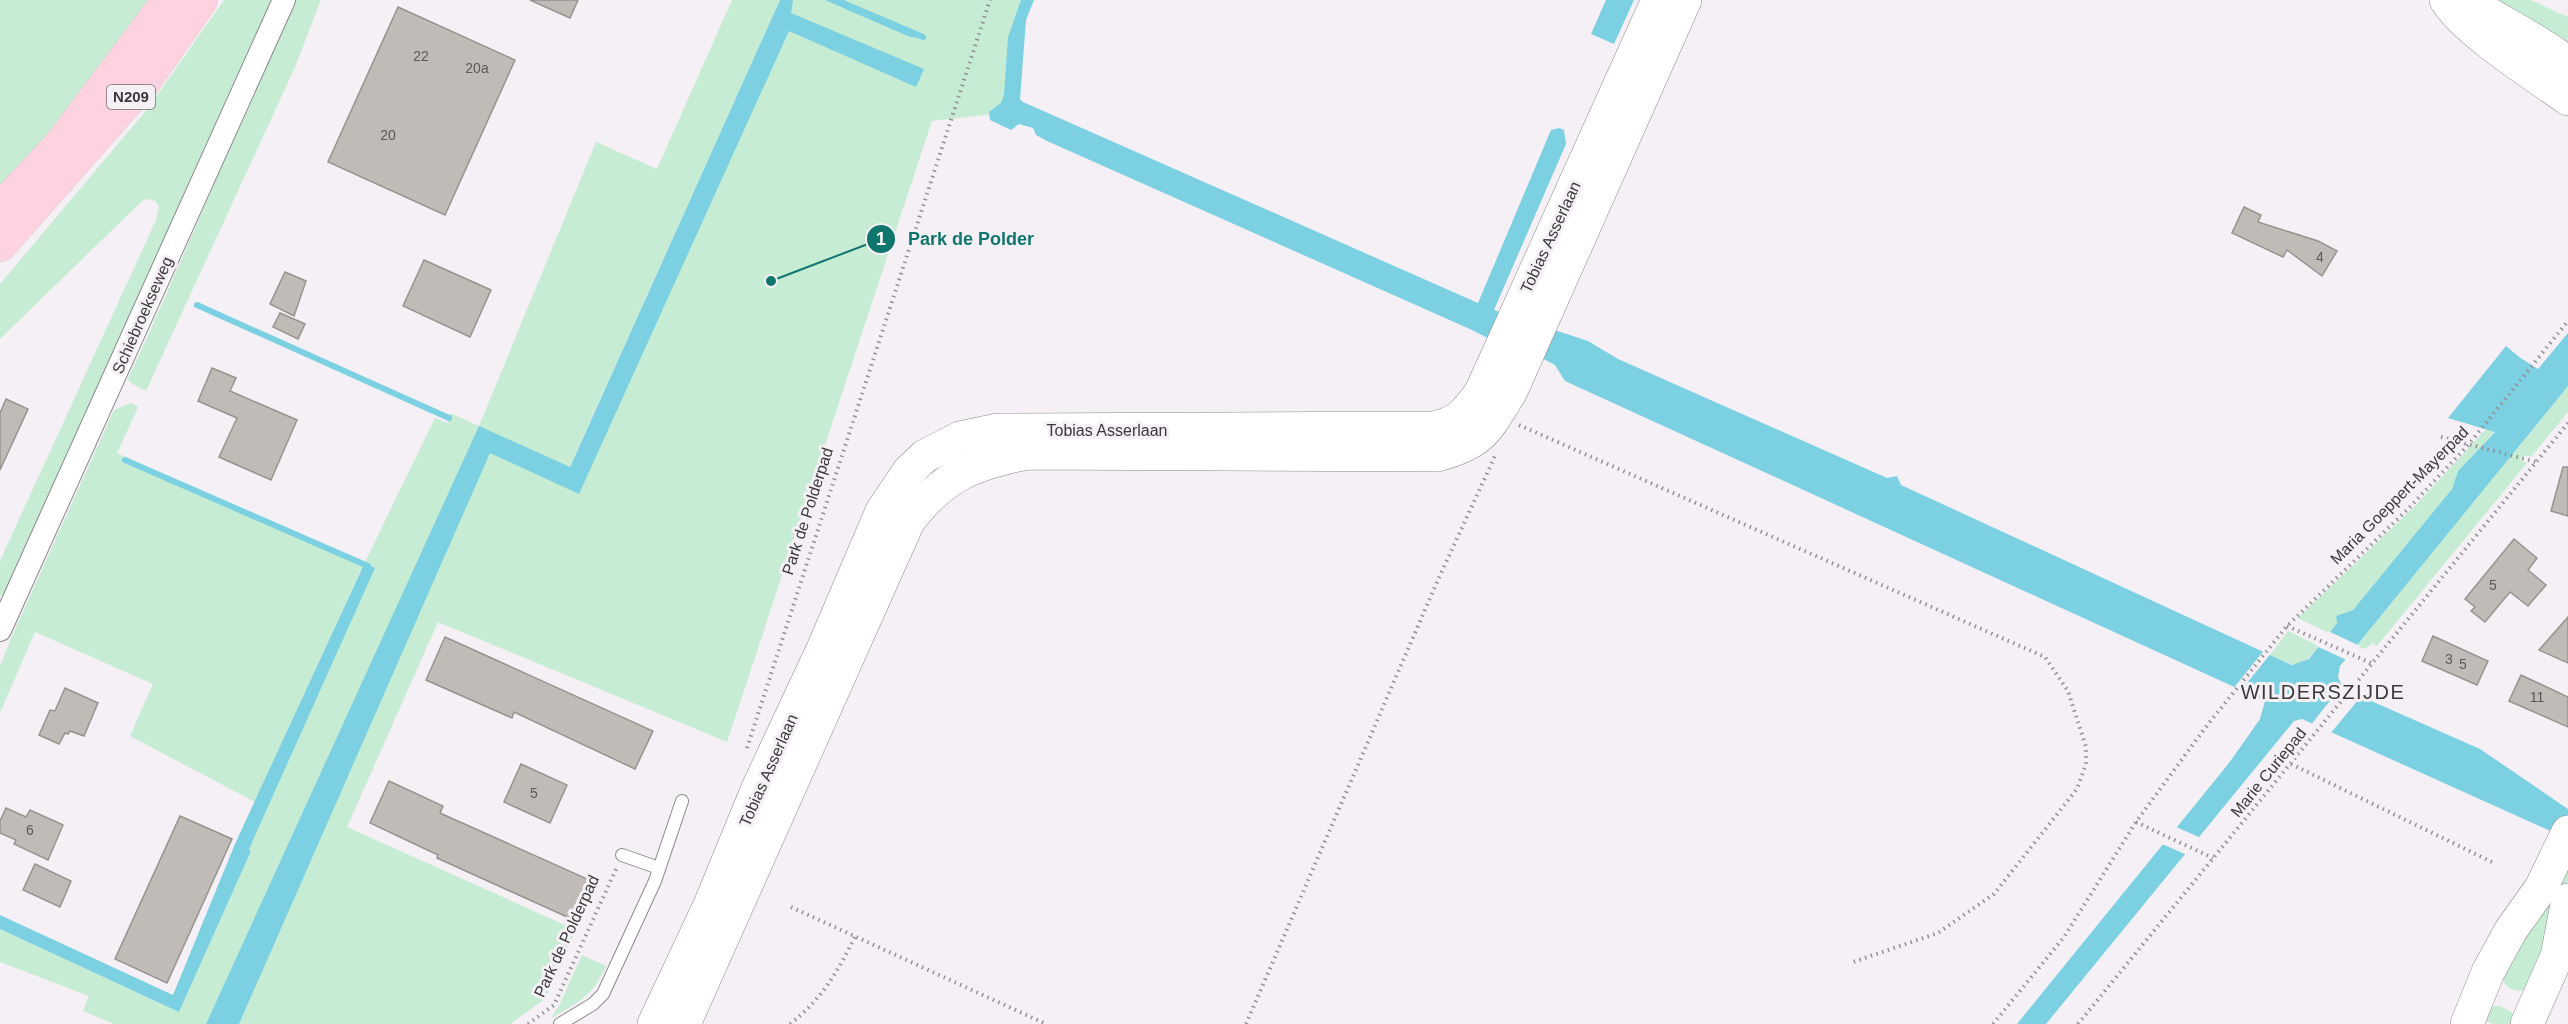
<svg xmlns="http://www.w3.org/2000/svg" width="2568" height="1024" font-family="Helvetica,sans-serif">
  <style>
    .green { fill: #c6ecd3 }
    .water { fill: #7bd0e2 }
    .pier { fill: #f5f0f5 }
    .lines { fill: none; stroke-linecap: round; stroke-linejoin: round }
    .stream { stroke: #7bd0e2; stroke-width: 6 }
    .building { fill: #c0bbb7; stroke: #98938f; stroke-width: 1.5 }
    .lane-casing { stroke: #8c888c; stroke-width: 14 }
    .street-casing { stroke: #8c888c; stroke-width: 24 }
    .secondary-casing { stroke: #8c888c; stroke-width: 34 }
    .primary-casing { stroke: #d0cfd0; stroke-width: 34 }
    .path { stroke: #939094; stroke-width: 4; stroke-dasharray: 1.5 4.5; stroke-linecap: butt }
    .lane { stroke: #fff; stroke-width: 12 }
    .street { stroke: #fff; stroke-width: 22 }
    .secondary { stroke: #fff; stroke-width: 33 }
    .primary { stroke: #fed3df; stroke-width: 33 }
    .labels { text-anchor: middle; stroke-width: 6; stroke-linejoin: round; paint-order: stroke }
    .number-label { font-size: 14px; fill: #5c5a5a }
    .shield { fill: #f5f0f5; stroke: #727073; stroke-width: 1.5 }
    .shield-label { font-size: 15px; font-weight: bold; fill: #3a393b }
    .street-label { font-size: 16px; fill: #3a393b; stroke: #f5f0f5 }
    .quarter-label { font-size: 20px; letter-spacing: 1.5px; fill: #3a393b; stroke: #f5f0f5 }
    .leader { fill: none; stroke: #0f766e; stroke-width: 2 }
    .callout-dot { fill: #0f766e; stroke: #f5f0f5; stroke-width: 2 }
    .mark-label { font-size: 18px; text-anchor: middle; font-weight: bold; fill: #fff }
    .callout-label { font-size: 18px; text-anchor: middle; font-weight: bold; fill: #0f766e; stroke: #f5f0f5; stroke-width: 6; stroke-linejoin: round; paint-order: stroke }
  </style>
  <rect width="100%" height="100%" fill="#f5f0f5"/>
  <!-- green -->
  <g class="green">
    <path d="M0,0h151l-151,196z"/>
    <path d="M224,0h50l-65,138 -83,195 -120,261 -6,2v-35l156,-341 3,-14 -4,-5 -9,-2 -4,2 -142,138v-55l149,-177z"/>
    <path d="M295,0h26l-26,67 -149,324 -14,-7 -4,-5c58,-125 109,-253 167,-379z"/>
    <path d="M732,0h48l-211,468 -90,-41 -273,597h-92l-31,-13 6,-15 -89,-34v-33l179,83 72,-161 -3,-2 127,-282 -10,-5 70,-144 12,5 3,-10 29,13 117,-284 61,27z"/>
    <path d="M786,0h241l-24,113 -71,8 -205,621 -289,-120 -91,205 229,103 -31,69 -35,25h-271l179,-411 60,-170 98,38z"/>
    <path d="M2476,0h55l37,17v41z"/>
    <path d="M2568,386v26l-37,45 -7,-2 -4,5 7,3 -150,183 -4,-3 -8,6 -9,-3z"/>
    <path d="M131,403l7,4 -21,46 246,112 -108,237 -125,-66 23,-52 -118,-52 -35,81v-47l12,-30 102,-226z"/>
    <path d="M2486,429l9,2 -37,40 -6,18 -99,121 -17,6 1,7 -8,10 -31,-15 118,-113z"/>
    <path d="M2288,631l31,15c-19,24 -23,21 -49,9z"/>
    <path d="M2568,846v39l-42,105c-10,3 -21,-2 -24,-12z"/>
    <path d="M582,955l24,11c-15,33 -27,35 -56,53l9,-13z"/>
    <path d="M2494,1006h6l13,7 3,11h-23l-15,-7z"/>
  </g>
  <!-- water -->
  <g class="water">
    <path d="M780,0h13l-2,13 133,56 -8,18 -127,-56 -210,463 -89,-41 -251,571h-33l273,-598 91,41z"/>
    <path d="M825,0h12l83,38 -10,-1z"/>
    <path d="M1021,0h13l-8,20 -6,79 3,3 455,201 73,-173 8,-2 5,2 2,14 -72,166 94,31 30,18 269,119 10,-2 4,9 391,180 17,-6 28,-36 -1,-7 17,-6 99,-121 6,-18 37,-39 -47,-14 58,-72 13,11 19,12 30,-36v53l-228,280 -2,11 4,9 18,10 120,53 88,60v30l-266,-120 -8,2 -248,303h-29l212,-261 31,-44 5,-18 -700,-320 -10,-16 -19,-10 -3,6 -61,-31 -425,-189 -11,-6 -3,-7 -14,-4 -8,6 -21,-10 -1,-8 12,-9 3,-8 4,-58z"/>
    <path d="M1606,0h28l-20,44 -23,-10z"/>
    <path d="M365,562l10,6 -126,281 2,2 -72,161 -179,-83v-14l173,80 62,-151z"/>
  </g>
  <!-- pier -->
  <g class="pier">
    <path d="M2328,631l32,15 -11,15 -33,-15z"/>
    <path d="M2265,649l7,3 -33,41 -7,-3z"/>
    <path d="M2344,683l19,11 -33,40 -20,-8z"/>
    <path d="M2174,826l27,12 -14,17 -27,-12z"/>
  </g>
  <g class="lines">
    <!-- stream -->
    <g class="stream">
      <path d="M836,0l87,37"/>
      <path d="M197,305l252,113"/>
      <path d="M125,460l243,106 -1,3"/>
    </g>
  </g>
  <!-- building -->
  <g class="building">
    <path d="M530,0h48l-8,18z"/>
    <path d="M398,7l117,53 -70,155 -117,-53z"/>
    <path d="M2244,207l17,8 -3,7 60,19 19,10 -15,25 -35,-26 -4,7 -51,-24z"/>
    <path d="M424,260l67,30 -21,47 -67,-31z"/>
    <path d="M285,272l21,9 -12,35 -24,-12z"/>
    <path d="M280,313l25,11 -7,15 -25,-12z"/>
    <path d="M212,368l24,10 -6,13 67,29 -26,60 -52,-23 18,-39 -39,-17z"/>
    <path d="M6,399l22,10 -28,61v-57z"/>
    <path d="M2563,467h5v49l-17,-5z"/>
    <path d="M2514,539l23,19 -9,12 18,15 -18,21 -18,-14 -25,30 -14,-11 4,-4 -10,-8z"/>
    <path d="M2568,617v46l-29,-13z"/>
    <path d="M2433,636l55,25 -11,24 -55,-24z"/>
    <path d="M445,637l208,94 -18,38 -121,-57 -2,6 -86,-38z"/>
    <path d="M2521,675l47,22v30l-59,-26z"/>
    <path d="M65,688l33,15 -14,33 -14,-5 -2,3 -3,-1 -6,11 -20,-9 11,-25 5,1z"/>
    <path d="M521,764l46,21 -17,38 -46,-21z"/>
    <path d="M389,781l54,25 -3,7 154,69 -18,39 -139,-63 1,-3 -68,-32z"/>
    <path d="M6,808l20,9 4,-7 33,15 -15,35 -34,-16 2,-4 -16,-7v-12z"/>
    <path d="M180,816l52,23 -65,144 -52,-24z"/>
    <path d="M35,864l36,17 -11,26 -37,-17z"/>
  </g>
  <g class="lines">
    <!-- lane casing -->
    <g class="lane-casing">
      <g id="lane">
        <path d="M622,855l37,13"/>
        <path d="M560,1024l33,-20 10,-10 52,-113 27,-80"/>
      </g>
    </g>
    <!-- street casing -->
    <g class="street-casing">
      <path id="street" d="M0,630l284,-630"/>
    </g>
    <!-- secondary casing -->
    <g class="secondary-casing">
      <g id="secondary">
        <path d="M2446,0c20,32 90,76 122,99"/>
        <path d="M2468,1c34,22 67,37 100,62"/>
        <path d="M654,1024l56,-119 48,-117 65,-139 59,-138 27,-40 16,-15 35,-18 38,-8 434,-2c24,-3 35,-16 49,-36l177,-392"/>
        <path d="M684,1024l224,-502c34,-46 65,-58 119,-69l410,2c46,-12 50,-25 74,-64l174,-391"/>
        <path d="M2467,1024l21,-52 23,-42 30,-42 27,-56"/>
        <path d="M2527,1024l30,-68 11,-56"/>
      </g>
    </g>
    <!-- primary casing -->
    <g class="primary-casing">
      <g id="primary">
        <path d="M0,209l60,-64 109,-145"/>
        <path d="M0,245l143,-162 58,-83"/>
      </g>
    </g>
    <!-- path -->
    <g class="path">
      <path d="M1519,425l526,232 23,34 18,56v17l-9,25 -83,105 -56,39 -88,30"/>
      <path d="M2441,437l95,25"/>
      <path d="M2287,626l84,37"/>
      <path d="M747,748l243,-748"/>
      <path d="M2291,764l205,100"/>
      <path d="M2136,822l77,36"/>
      <path d="M791,907l255,117"/>
      <path d="M528,1024l26,-19 63,-138"/>
      <path d="M790,1024c34,-27 47,-52 66,-89"/>
      <path d="M1246,1024l191,-442 58,-126"/>
      <path d="M1993,1024l71,-87 72,-115 69,-94 82,-102 121,-117 61,-65 99,-123"/>
      <path d="M2078,1024l490,-601"/>
    </g>
    <!-- lane -->
    <use href="#lane" class="lane"/>
    <!-- street -->
    <use href="#street" class="street"/>
    <!-- secondary -->
    <use href="#secondary" class="secondary"/>
    <!-- primary -->
    <use href="#primary" class="primary"/>
  </g>
  <g class="labels">
    <!-- number labels -->
    <g class="number-label">
      <text x="421" y="61">22</text>
      <text x="477" y="73">20a</text>
      <text x="388" y="140">20</text>
      <text x="2320" y="262">4</text>
      <text x="2493" y="590">5</text>
      <text x="2449" y="664">3</text>
      <text x="2463" y="669">5</text>
      <text x="2537" y="702">11</text>
      <text x="534" y="798">5</text>
      <text x="30" y="835">6</text>
    </g>
    <!-- shield labels -->
    <rect class="shield" x="107" y="85" width="48" height="24" rx="4.5"/>
    <g class="shield-label">
      <text x="131" y="102">N209</text>
    </g>
    <!-- street labels -->
    <g class="street-label">
      <text transform="translate(1550 237) rotate(-65)" y="6">Tobias Asserlaan</text>
      <text transform="translate(142 315) rotate(-66)" y="6">Schiebroekseweg</text>
      <text x="1107" y="436">Tobias Asserlaan</text>
      <text transform="translate(2399 495) rotate(-45)" y="6">Maria Goeppert-Mayerpad</text>
      <text transform="translate(807 511) rotate(-72)" y="6">Park de Polderpad</text>
      <text transform="translate(768 770) rotate(-66)" y="6">Tobias Asserlaan</text>
      <text transform="translate(2268 772) rotate(-51)" y="6">Marie Curiepad</text>
      <text transform="translate(566 936) rotate(-65)" y="6">Park de Polderpad</text>
    </g>
    <!-- quarter labels -->
    <g class="quarter-label">
      <text x="2323" y="699">WILDERSZIJDE</text>
    </g>
  </g>
  <!-- callouts -->
  <path class="leader" d="M771 281L881 239"/>
  <g class="callout-dot">
    <circle cx="771" cy="281" r="6"/>
    <circle cx="881" cy="239" r="15"/>
  </g>
  <g class="mark-label">
    <text x="881" y="245">1</text>
  </g>
  <g class="callout-label">
    <text x="971" y="245">Park de Polder</text>
  </g>
</svg>
